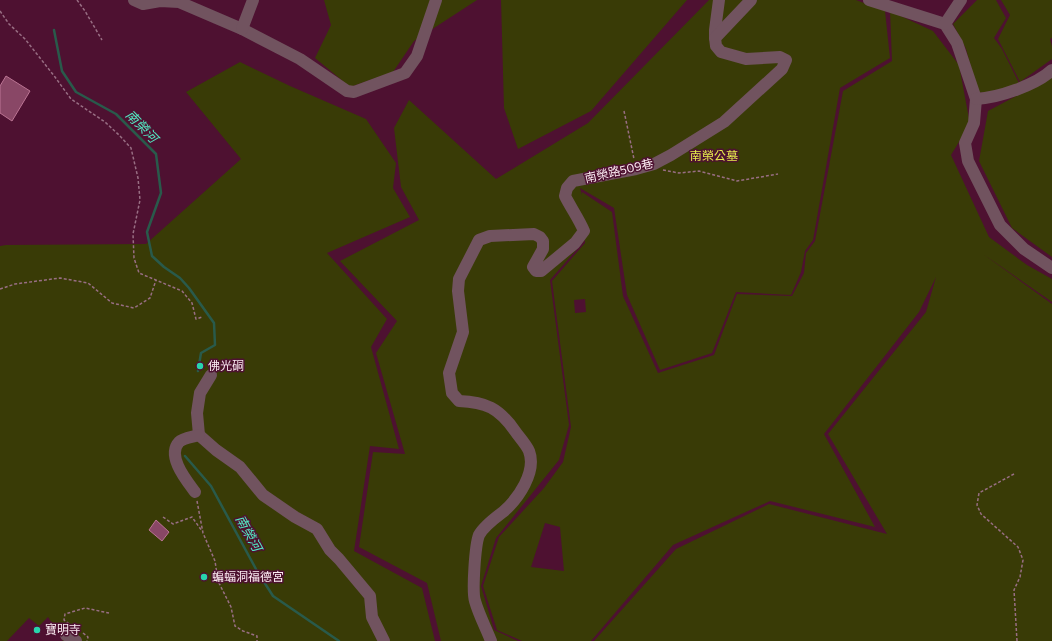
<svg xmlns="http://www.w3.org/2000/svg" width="1052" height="641" font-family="Commissioner,'Noto Sans TC',sans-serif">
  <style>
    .green { fill: #393b06; fill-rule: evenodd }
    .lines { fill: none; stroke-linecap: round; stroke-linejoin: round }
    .stream { stroke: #295a4b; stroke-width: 2.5 }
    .building { fill: #894766; stroke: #bb7493 }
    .path { stroke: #986e83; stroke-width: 1.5; stroke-dasharray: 3 2; stroke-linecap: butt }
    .minor { stroke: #71535f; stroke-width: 12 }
    .poi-dot { fill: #28d5ad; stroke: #4e1131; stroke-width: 1.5 }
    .labels { text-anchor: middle; stroke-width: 3; stroke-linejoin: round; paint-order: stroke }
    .park-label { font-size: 12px; fill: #e6ed4c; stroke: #4e1131 }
    .street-label { font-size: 12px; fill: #fbebf1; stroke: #4e1131 }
    .poi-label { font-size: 12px; fill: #fbebf1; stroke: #4e1131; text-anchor: start }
    .water-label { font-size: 13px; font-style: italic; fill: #53edc5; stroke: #4e1131 }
  </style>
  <rect width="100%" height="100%" fill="#4e1131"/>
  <!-- green -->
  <g class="green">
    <path d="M324,0h153l-63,41 -21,31 -43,15 -35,-29 16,-33z"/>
    <path d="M501,0h186l-96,111 -73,38 -14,-41z"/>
    <path d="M709,0h147l29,11 5,47 -50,30 -27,152 -8,11 -4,21 -10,23 -55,-3 -24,61 -52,17 -33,-75 -13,-87 -34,-20 2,7v-3l30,20 11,84 35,77 56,-18 23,-61 55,2 12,-23 2,-20 9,-12 28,-150 49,-30 -2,-50 43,20 26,34 11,59 -19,31 38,82 38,28 25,14v23l-69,-48 69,50v337h-458l82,-92 93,-45 118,30 -59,-100 98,-122 10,-35 -17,35 -95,122 51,93 -105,-26 -97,44 -82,96h-69l-25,-11 -14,-44 16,-49 45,-49 19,-26 8,-35 -19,-146 33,-38v-3l-35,40 19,145 -10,35 -63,78 -15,48 13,44 24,11h-77l-14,-58 -68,-36 14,-95 32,2 -29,-101 21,-32 -57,-60 79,-41 -18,-33 -7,-59 15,-28 87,79 92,-56zM585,299l1,13 -11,1 -1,-13zM545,523l15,4 4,44 -33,-4z"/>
    <path d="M977,0h19l10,18 -12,20 8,11 20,40 -44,4 -12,-44 -13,-25z"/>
    <path d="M1001,0h51v38l-2,1 2,7v13l-32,23 -22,-43 12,-24z"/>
    <path d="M240,62l50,24 76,33 30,44 -3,25 17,29 -83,36 60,66 -16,28 28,102 -29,-3 -16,105 68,37 13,53h-372l-3,-6 -12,-18 -9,9 -10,-8 -22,23h-7v-395l6,-1 140,-1 95,-85 -55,-67z"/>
    <path d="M1052,73v184l-40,-29 -33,-67 9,-50 51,-27z"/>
  </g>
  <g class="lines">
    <!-- stream -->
    <g class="stream">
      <path d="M54,30l8,41 14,21 40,22 40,40 5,39 -14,39 5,24 12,11 16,11 9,10 25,35 1,22 -14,8 -3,18"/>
      <path d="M185,456l26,30 46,85 16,25 66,45"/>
    </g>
  </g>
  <!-- building -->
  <g class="building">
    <path d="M6,76l24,15 -18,30 -12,-8v-27z"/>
    <path d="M156,520l13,12 -7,9 -13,-11z"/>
  </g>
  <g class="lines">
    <!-- path -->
    <g class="path">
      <path d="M77,0l8,11 17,29"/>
      <path d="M0,11l9,13 16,15 30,38 16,22 34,23 14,13 12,13 7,30 2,22 -7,34 1,24 5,15 43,18 10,12 4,16 6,-2"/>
      <path d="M624,111l10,48"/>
      <path d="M663,170l16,3 20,-2 38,10 41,-7"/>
      <path d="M0,289l15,-5 45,-6 28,5 24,20 22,5 16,-10 6,-18"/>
      <path d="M1014,474l-35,19 -2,12 4,9 37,33 5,13 -3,17 -6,13 3,51"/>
      <path d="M197,501l6,32 12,28 3,20 13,26 4,19 8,5 14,5v5"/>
      <path d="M163,517l10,7 19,-7 10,14"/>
      <path d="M73,627l-9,-7 1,-6 20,-6 24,5"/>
      <path d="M83,633l5,4 -1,4"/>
    </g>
    <!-- minor -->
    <g class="minor">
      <path d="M134,0l9,4 17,-3 19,1 63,27 58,30 47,32 7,1 51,-19 12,-17 19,-56"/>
      <path d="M869,0l76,24 12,19 19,56 -2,24 -9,20 3,18 32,64 24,24 28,19"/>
      <path d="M945,24l16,-24"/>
      <path d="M242,29l11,-29"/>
      <path d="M715,38v-8l4,-30"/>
      <path d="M976,99c22,-1 60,-14 76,-29"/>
      <path d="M199,435l17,15 24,17 23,28 32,22 22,12 13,21 9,9 31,37 2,21 12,24"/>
      <path d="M199,435l-2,-22 3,-20 11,-18"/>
      <path d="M195,492c-8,-11 -29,-36 -16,-50 4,-4 14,-5 20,-7"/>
      <path d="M66,635l10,6"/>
      <path d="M491,641c-5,-13 -12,-26 -16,-40 -3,-9 0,-56 4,-66 5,-9 16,-17 24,-23 15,-13 34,-40 26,-61 -3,-7 -10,-14 -14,-20 -16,-23 -29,-29 -56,-30l-7,-8 -3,-20 14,-41 -5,-41 1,-12 20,-39 11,-4 44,-2 6,3 3,4v8l-10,18 3,4h5l34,-28 9,-12c-5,-12 -13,-23 -19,-35l2,-8 6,-7 63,-12 18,-5 17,-9 53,-33 58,-53 4,-9 -6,-3 -34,2 -25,-7 -5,-6 -1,-8 36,-38"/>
    </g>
  </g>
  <!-- markers -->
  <g class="poi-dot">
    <circle cx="200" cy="366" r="4"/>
    <circle cx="204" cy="577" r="4"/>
    <circle cx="37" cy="630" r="4"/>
  </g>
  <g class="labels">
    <!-- park labels -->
    <g class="park-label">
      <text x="714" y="160">南榮公墓</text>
    </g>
    <!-- street labels -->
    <g class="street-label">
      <text transform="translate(619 171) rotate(-13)" y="4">南榮路509巷</text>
    </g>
    <!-- poi labels -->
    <g class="poi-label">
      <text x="208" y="370">佛光硐</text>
      <text x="212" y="581">蝙蝠洞福德宮</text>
      <text x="45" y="634">寶明寺</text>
    </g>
    <!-- water labels -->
    <g class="water-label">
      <text transform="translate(142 126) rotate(46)" y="5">南榮河</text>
      <text transform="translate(249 533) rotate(61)" y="5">南榮河</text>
    </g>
  </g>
</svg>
